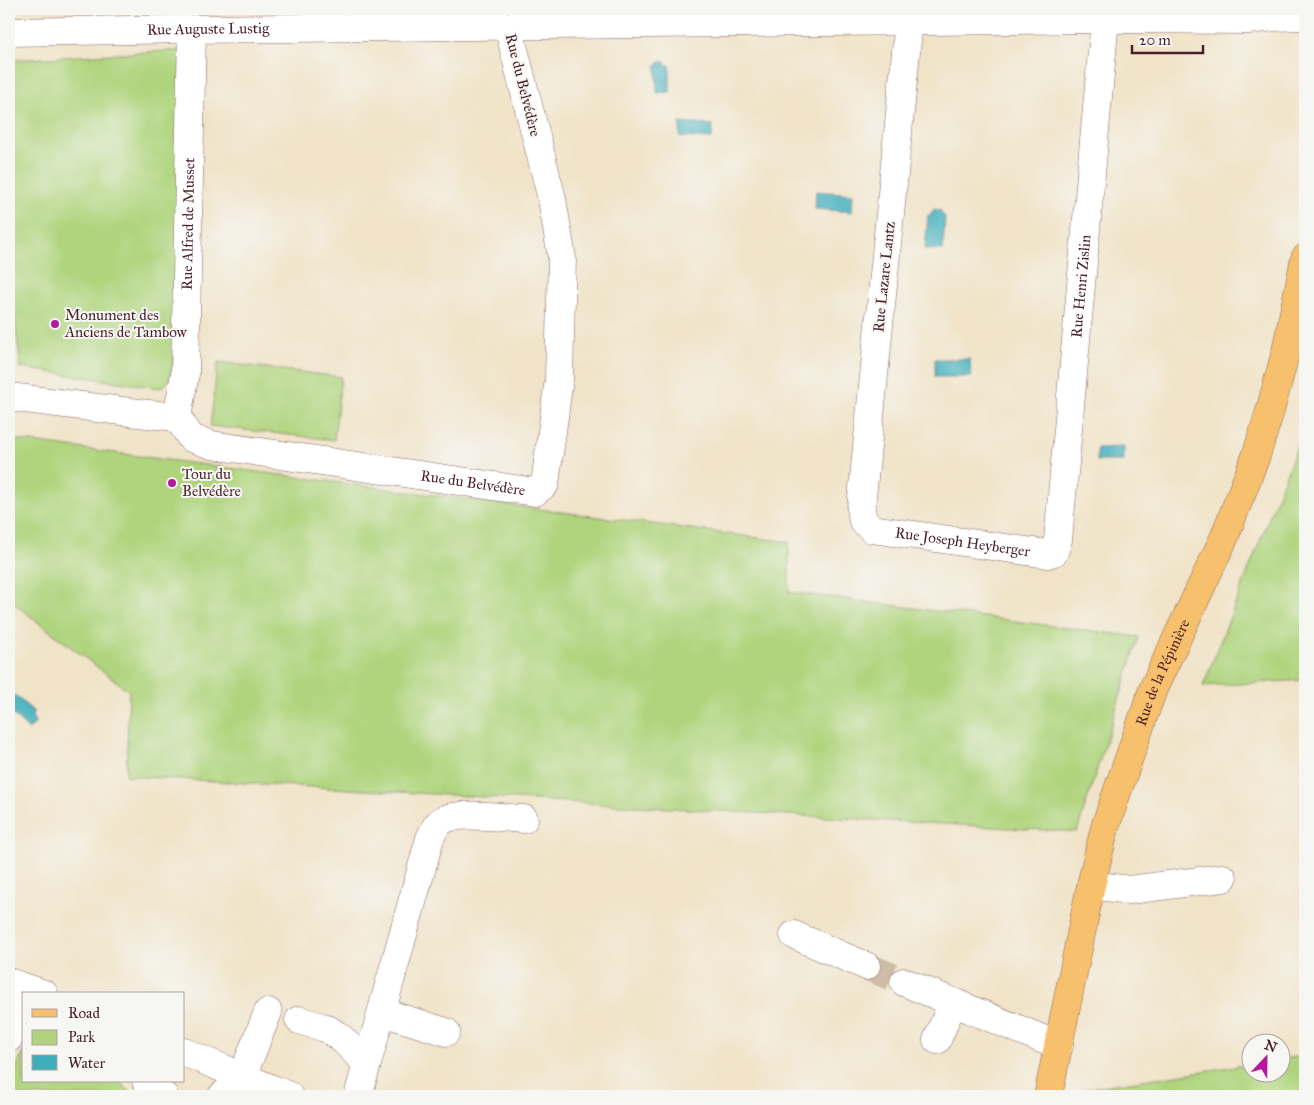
<svg xmlns="http://www.w3.org/2000/svg" width="1314" height="1105" font-family="'IM FELL Great Primer',serif">
  <style>
    .green { fill: #afd47d; stroke: #7c7a54 }
    .water { fill: #3faebb; stroke: #446673 }
    .lines { fill: none; stroke-linecap: round; stroke-linejoin: round }
    .minor-tunnel { stroke: #cfbca8; stroke-width: 28; stroke-dasharray: 28 14; stroke-linecap: butt }
    .minor-casing { stroke: #846462; stroke-width: 29 }
    .major-casing { stroke: #846462; stroke-width: 29 }
    .minor { stroke: #fff; stroke-width: 28 }
    .major { stroke: #f7c06c; stroke-width: 28 }
    .poi-dot { fill: #b5179e; stroke: #f6f6f2; stroke-width: 2 }
    .labels { text-anchor: middle; stroke-width: 4; stroke-linejoin: round; paint-order: stroke }
    .street-label { font-size: 15px; fill: #4a1f2b; stroke: #f6f6f2 }
    .poi-label { font-size: 15px; fill: #4a1f2b; stroke: #f6f6f2; text-anchor: start }
  </style>
  <rect width="100%" height="100%" fill="#f6f6f2"/>
  <filter id="ink" filterUnits="userSpaceOnUse"><feTurbulence type="fractalNoise" baseFrequency=".02" numOctaves="2"/><feDisplacementMap in="SourceGraphic" scale="10" xChannelSelector="R" yChannelSelector="G"/><feConvolveMatrix kernelMatrix="1 2 1 2 8 2 1 2 1" color-interpolation-filters="sRGB"/></filter>
  <filter id="wash" filterUnits="userSpaceOnUse"><feTurbulence type="fractalNoise" baseFrequency=".0096" numOctaves="4" result="noise"/><feDisplacementMap in="SourceGraphic" scale="20" xChannelSelector="R" yChannelSelector="G"/><feGaussianBlur stdDeviation="1.12" result="paint"/><feColorMatrix in="noise" values="0 0 0 0 0 0 0 0 0 0 0 0 0 0 0 0 0 1.4 0 .05"/><feComposite in="paint" operator="in"/></filter>
  <g filter="url(#wash)">
    <rect width="100%" height="100%" fill="#f0e3c7"/>
    <!-- green -->
    <g class="green">
      <path d="M183,50l-8,302c-2,12 -2,32 -16,36l-138,-20 -12,-96v-212z"/>
      <path d="M218,362l123,15 -7,63 -124,-14z"/>
      <path d="M1305,413v267l-102,6 97,-247z"/>
      <path d="M9,439l780,103v50l350,45 -62,195 -951,-56 3,-85 -120,-91z"/>
      <path d="M24,1051v30h96l13,15h-124v-12z"/>
      <path d="M1305,1056v40h-224l1,-7 169,-25 1,8h30v-13z"/>
    </g>
    <!-- water -->
    <g class="water">
      <path d="M659,62h6l1,3h4v27l-13,1 -1,-28h3z"/>
      <path d="M680,123l33,2 -1,14 -32,-2z"/>
      <path d="M816,191l37,3 -1,18 -37,-3z"/>
      <path d="M935,209l5,1 2,5 3,1 -2,34 -18,-1 3,-34h3l1,-4z"/>
      <path d="M935,359h35l1,18h-36z"/>
      <path d="M1124,447v14h-27v-13z"/>
      <path d="M15,695l19,17 -2,2 1,5 3,3 -7,8 -20,-19v-8z"/>
    </g>
  </g>
  <g filter="url(#ink)">
    <g class="lines">
      <!-- minor-tunnel -->
      <path class="minor-tunnel" d="M866,966l38,16"/>
      <!-- minor casing -->
      <g class="minor-casing">
        <g id="minor">
          <path id="s1" d="M909,21l-48,487 2,13 9,8 175,25 7,-2 4,-12 47,-521"/>
          <path id="s2" d="M9,32l183,-3 913,-10 143,1 25,-3 32,-1"/>
          <path d="M9,397l129,16 39,4"/>
          <path id="s3" d="M177,417l14,21 21,7 323,47 10,-8 14,-105 3,-121 -10,-59 -44,-173"/>
          <path id="s4" d="M177,417l8,-43 7,-345"/>
          <path d="M1091,885l38,5 94,-12"/>
          <path d="M794,935l72,31"/>
          <path d="M9,982l35,12"/>
          <path d="M904,982l155,64"/>
          <path d="M382,1012l64,20"/>
          <path d="M299,1020l23,7"/>
          <path d="M326,1028l14,9 27,27"/>
          <path d="M9,1038l15,-33"/>
          <path d="M937,1040l16,-38"/>
          <path d="M184,1052l105,44"/>
          <path d="M146,1081l7,9 11,6"/>
          <path d="M222,1096l12,-10 8,-9 26,-65"/>
          <path d="M358,1096l72,-258c3,-6 5,-12 10,-16 14,-12 65,-4 84,-3"/>
        </g>
      </g>
      <!-- major casing -->
      <g class="major-casing">
        <g id="major">
          <path id="s5" d="M1048,1096l43,-211 14,-58 48,-138 71,-151 32,-82 14,-45 16,-60 19,-93"/>
        </g>
      </g>
      <!-- minor -->
      <use href="#minor" class="minor"/>
      <!-- major -->
      <use href="#major" class="major"/>
    </g>
  </g>
  <!-- markers -->
  <g class="poi-dot">
    <circle cx="55" cy="324" r="5"/>
    <circle cx="172" cy="483" r="5"/>
  </g>
  <g class="labels">
    <!-- street labels -->
    <g class="street-label">
      <text dy="5" stroke="none"><textPath href="#s2" startOffset="199">Rue Auguste Lustig</textPath></text>
      <text transform="translate(523 85) rotate(76)" y="5">Rue du Belvédère</text>
      <text dy="5" stroke="none"><textPath href="#s4" startOffset="194">Rue Alfred de Musset</textPath></text>
      <text transform="translate(884 277) rotate(-84)" y="5">Rue Lazare Lantz</text>
      <text dy="5" stroke="none"><textPath href="#s1" startOffset="966">Rue Henri Zislin</textPath></text>
      <text dy="5" stroke="none"><textPath href="#s3" startOffset="311">Rue du Belvédère</textPath></text>
      <text dy="5" stroke="none"><textPath href="#s1" startOffset="606">Rue Joseph Heyberger</textPath></text>
      <text dy="5" stroke="none"><textPath href="#s5" startOffset="440">Rue de la Pépinière</textPath></text>
    </g>
    <!-- poi labels -->
    <g class="poi-label">
      <text x="65" y="320">Monument des<tspan x="65" dy="17">Anciens de Tambow</tspan></text>
      <text x="182" y="479">Tour du<tspan x="182" dy="17">Belvédère</tspan></text>
    </g>
  </g>
  <!-- margin -->
  <rect width="1314" height="1105" fill="none" stroke="#f6f6f2" stroke-width="30"/>
  <!-- legend -->
  <rect x="22" y="992" width="162" height="90" fill="#f6f6f2" stroke="#b1a0a2"/>
  <rect x="32" y="1009" width="25" height="8" fill="#f7c06c" stroke="#b1a0a2"/>
  <text x="68" y="1018" font-size="15" fill="#4a1f2b">Road</text>
  <rect x="32" y="1030" width="25" height="15" fill="#afd47d" stroke="#b1a0a2"/>
  <text x="68" y="1042" font-size="15" fill="#4a1f2b">Park</text>
  <rect x="32" y="1055" width="25" height="15" fill="#3faebb" stroke="#b1a0a2"/>
  <text x="68" y="1068" font-size="15" fill="#4a1f2b">Water</text>
  <!-- north arrow -->
  <g transform="translate(1266 1058) rotate(22)"><circle r="24" fill="#f6f6f2" stroke="#b1a0a2"/>
  <path d="M0-4L9 19L0 12L-9 19Z" fill="#b5179e"/>
  <text y="-8" font-size="14" font-weight="bold" text-anchor="middle" fill="#4a1f2b">N</text>
  </g>
  <!-- scale -->
  <path d="M1132 45v8h71v-8" fill="none" stroke="#4a1f2b" stroke-width="2.5"/>
  <text x="1139" y="45" font-size="15" fill="#4a1f2b" stroke="#f6f6f2" stroke-width="4" paint-order="stroke">20 m</text>
</svg>
